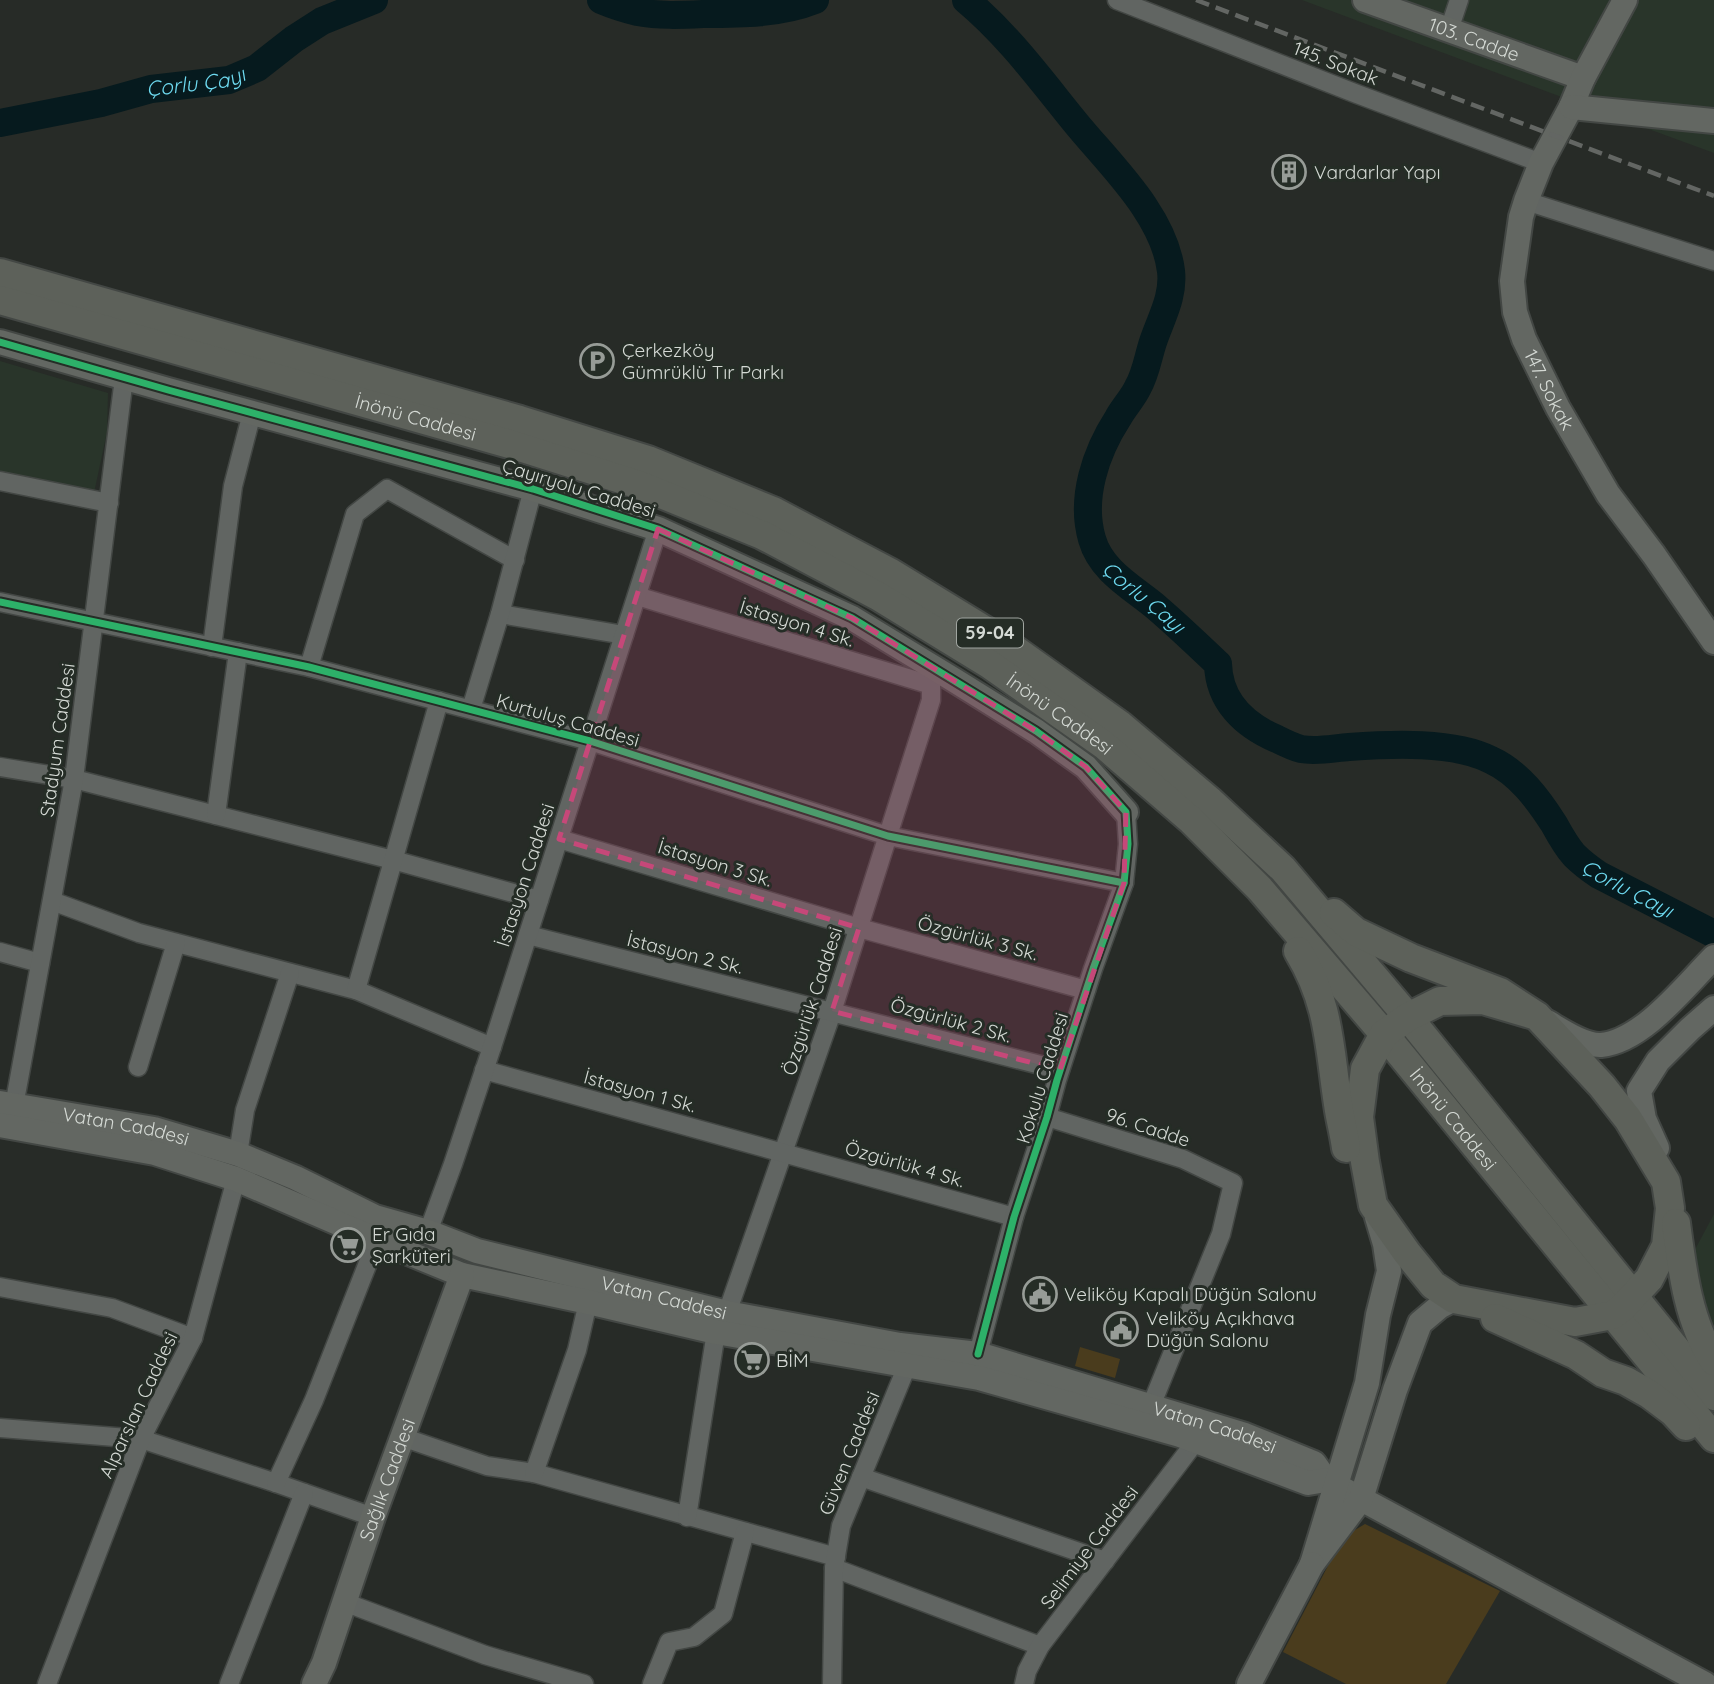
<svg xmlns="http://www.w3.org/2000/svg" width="1714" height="1684" font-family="Quicksand,sans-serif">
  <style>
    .built { fill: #29352a }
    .green { fill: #4a3c1d }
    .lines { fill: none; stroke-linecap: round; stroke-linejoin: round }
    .river { stroke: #061a1e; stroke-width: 28 }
    .street-casing { stroke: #434744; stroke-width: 21 }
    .secondary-casing { stroke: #434744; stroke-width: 28 }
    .primary-casing { stroke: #434744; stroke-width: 32 }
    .street { stroke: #616562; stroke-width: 18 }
    .secondary { stroke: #636762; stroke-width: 24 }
    .primary { stroke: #5d615a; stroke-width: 28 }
    .rail { stroke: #636663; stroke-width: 4.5; stroke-dasharray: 14 7; stroke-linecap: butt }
    .cycleway-casing { stroke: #252d26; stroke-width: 11 }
    .cycleway { stroke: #2db169; stroke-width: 7 }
    .marked { fill: #c64879; fill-opacity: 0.2; stroke: #c64879; stroke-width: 5; stroke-dasharray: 14 9; stroke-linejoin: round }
    .labels { text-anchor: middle; stroke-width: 6; stroke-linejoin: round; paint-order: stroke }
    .shield { fill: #252d26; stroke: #a0a5a0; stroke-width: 2 }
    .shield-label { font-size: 18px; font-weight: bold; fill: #d4d9d4 }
    .street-label { font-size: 19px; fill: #d4d9d4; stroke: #252d26 }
    .poi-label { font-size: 19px; fill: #d4d9d4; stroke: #252d26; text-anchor: start }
    .water-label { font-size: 21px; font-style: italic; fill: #6edaf0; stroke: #252d26 }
  </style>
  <rect width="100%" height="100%" fill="#272b27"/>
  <!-- built -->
  <g class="built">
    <path d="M1302,0h412v153l-112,-41z"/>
    <path d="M0,361l108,32 -1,39 -13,61 -94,-17z"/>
    <path d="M1714,1214v111l-7,-13 -16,-55z"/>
  </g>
  <!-- green -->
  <g class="green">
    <path d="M1080,1347l40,12 -5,19 -40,-12z"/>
    <path d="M1365,1524l135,67 -54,93h-100l-63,-32 60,-115z"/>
  </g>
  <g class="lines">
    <!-- river -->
    <g class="river">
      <path d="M601,0c12,5 24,9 37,12 21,4 43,3 65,2 37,0 77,0 112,-14"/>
      <path id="s1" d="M966,0c42,35 74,79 109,122 34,42 89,92 96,149 3,26 -10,47 -18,71 -5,15 -7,31 -15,45 -5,11 -14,20 -20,31 -22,34 -38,80 -26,121 9,32 40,48 64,68 21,18 42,38 62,57 1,37 26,61 59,75 8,4 16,8 24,10 16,3 33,-1 48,-2 42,-3 105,-6 142,13 28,13 47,39 63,64 6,11 12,22 20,31 8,8 16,14 25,20l115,59"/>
      <path id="s2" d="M0,123l101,-20 50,-14 78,-9 28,-12 37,-29 28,-18 52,-21"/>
    </g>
    <!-- street casing -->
    <g class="street-casing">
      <g id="street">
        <path d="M1117,0l240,94 184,69"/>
        <path d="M1449,30l10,-30"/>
        <path d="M1526,201l188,60"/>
        <path d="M0,481l109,22"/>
        <path d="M637,596l294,89v15l-102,321 -102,292"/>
        <path d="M0,602l309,65 281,74 298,95 236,47"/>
        <path d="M500,614l124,21"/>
        <path d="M212,647l21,-161 19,-73"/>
        <path d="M309,667l46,-153 32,-25 128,71"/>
        <path d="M471,709l29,-95 33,-125"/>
        <path d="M0,767l74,12 319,81 146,40"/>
        <path d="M216,815l22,-163"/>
        <path d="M559,839l300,89 227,62"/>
        <path d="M52,901l87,32 217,57 136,57"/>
        <path d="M528,935l532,135"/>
        <path d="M0,952l40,11"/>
        <path d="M356,990l83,-289"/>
        <path d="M138,1067l38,-124"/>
        <path d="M484,1070l530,147"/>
        <path d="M14,1106l60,-327 50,-401"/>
        <path d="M1047,1117l136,42 50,24 -12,51 -70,172"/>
        <path d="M238,1154l7,-44 45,-137"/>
        <path d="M428,1232l25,-68 39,-117 166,-518"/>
        <path d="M0,1287l112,21 81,30"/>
        <path d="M978,1354l36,-137 33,-100 10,-37 36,-111 31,-86 4,-39 -2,-32"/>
        <path d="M0,1428l141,11 135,44 97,34"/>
        <path d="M402,1437l85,29 47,7 302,84"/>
        <path d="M534,1473l43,-123 11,-48"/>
        <path d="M861,1477l244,84"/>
        <path d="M276,1483l38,-83 63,-160"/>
        <path d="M687,1517l29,-185"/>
        <path d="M834,1568l206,78"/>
        <path d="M344,1602l141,53 99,29"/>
        <path d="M47,1684l94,-245 52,-101 43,-159"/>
        <path d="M229,1684l75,-191"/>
        <path d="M652,1684l17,-42 25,-5 29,-23 22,-82"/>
        <path d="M832,1684l2,-116 7,-42 66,-160"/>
        <path d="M1024,1684l3,-13 13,-25 156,-205"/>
      </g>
    </g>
    <!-- secondary casing -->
    <g class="secondary-casing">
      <g id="secondary">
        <path id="s3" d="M1365,0l218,78"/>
        <path id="s4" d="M1625,0l-42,78 -12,29 -30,56 -15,38 -5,16 -9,64 3,31 9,27 34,69 50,86 46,61 60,87"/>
        <path d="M1571,107l143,14"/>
        <path d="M0,342l168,48 365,99 125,40 194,89 102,62 82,51 50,36 40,45"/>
        <path d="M1547,1022c14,8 37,24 54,23 42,-4 84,-59 113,-88"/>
        <path id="s5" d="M0,1103l154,26 84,25 58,24 79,39 53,15 49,19 250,62 173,32 78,9 267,81 69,28 12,17 379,204"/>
        <path d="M0,1125l155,28 81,26 141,61 85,35 126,27 128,30 263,46 201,57 128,48 18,-3"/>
        <path d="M1657,1148l-13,-29 -5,-28 19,-30 32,-32 24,-21"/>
        <path d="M1377,1217l8,27 4,27 -11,44 -11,68 -55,181 49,-65 34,-109 25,-67 19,-16 15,-8"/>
        <path id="s6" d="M314,1684l10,-21 49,-146 89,-242"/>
        <path d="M1249,1684l63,-120"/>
      </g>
    </g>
    <!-- primary casing -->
    <g class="primary-casing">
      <g id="primary">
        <path d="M0,273l520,147 128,40 125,51 118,62 113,69 116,83 90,76 73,68 125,148 306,379"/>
        <path id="s7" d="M0,300l513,145 126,40 123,50 116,61 111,68 115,81 88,76 68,68 124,145 330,404"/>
        <path d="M1334,913l22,19 55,26 89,34 37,24 65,70 26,33 38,63 4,26 -4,38 -17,33 -27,29 -9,7 -38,7 -121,-23 -21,-14 -26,-32 -34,-48 -8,-43 -6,-45 6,-48 19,-35 24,-17 32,-16 43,-1 54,16"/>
        <path d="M1298,951c32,53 31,95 40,153 2,15 6,29 8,44"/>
        <path d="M1676,1223c6,46 12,98 38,138"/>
        <path d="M1495,1318l81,37 27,18 23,8 23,13 24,18 13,14"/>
      </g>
    </g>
    <!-- street -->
    <use href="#street" class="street"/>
    <!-- secondary -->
    <use href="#secondary" class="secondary"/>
    <!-- primary -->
    <use href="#primary" class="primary"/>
    <!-- rail -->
    <path class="rail" d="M1196,0l518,196"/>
    <!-- cycleway casing -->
    <g class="cycleway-casing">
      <g id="cycleway">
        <path d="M0,342l168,48 365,99 125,40 194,89 184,113 50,36 40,45 2,32 -4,39 -31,86 -36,111 -10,37 -33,100 -36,137"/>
        <path d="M0,602l309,65 281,74 298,95 236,47"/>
      </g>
    </g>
    <!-- cycleway -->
    <use href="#cycleway" class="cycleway"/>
  </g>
  <!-- marked area -->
  <path class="marked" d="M658,529l194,89 184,113 50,36 40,45 -2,71 -64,187 -228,-59 27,-83 -300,-89z"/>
  <!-- icons -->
  <defs>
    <g id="building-ring" transform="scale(1.75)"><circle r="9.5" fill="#252d26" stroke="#979c97" stroke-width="1.5"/><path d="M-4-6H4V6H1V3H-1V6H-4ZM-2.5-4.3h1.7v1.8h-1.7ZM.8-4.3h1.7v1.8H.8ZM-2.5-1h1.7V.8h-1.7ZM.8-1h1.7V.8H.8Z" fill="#979c97"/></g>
    <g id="parking-ring" transform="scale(1.75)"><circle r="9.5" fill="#252d26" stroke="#979c97" stroke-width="1.5"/><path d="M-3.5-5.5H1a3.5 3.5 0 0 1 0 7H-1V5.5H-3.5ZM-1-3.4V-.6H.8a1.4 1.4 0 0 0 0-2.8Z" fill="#979c97"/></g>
    <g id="supermarket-ring" transform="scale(1.75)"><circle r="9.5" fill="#252d26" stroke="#979c97" stroke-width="1.5"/><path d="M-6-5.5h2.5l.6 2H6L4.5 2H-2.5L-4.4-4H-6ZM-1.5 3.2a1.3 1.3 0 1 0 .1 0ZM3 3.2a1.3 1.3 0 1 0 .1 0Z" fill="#979c97"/></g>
    <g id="civic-ring" transform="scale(1.75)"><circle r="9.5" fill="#252d26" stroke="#979c97" stroke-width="1.5"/><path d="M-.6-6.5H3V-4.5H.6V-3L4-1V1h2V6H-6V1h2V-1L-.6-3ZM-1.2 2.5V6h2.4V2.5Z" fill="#979c97"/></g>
  </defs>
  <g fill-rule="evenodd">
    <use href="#building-ring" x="1289" y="172"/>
    <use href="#parking-ring" x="597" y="361"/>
    <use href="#supermarket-ring" x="348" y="1245"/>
    <use href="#civic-ring" x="1040" y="1294"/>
    <use href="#civic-ring" x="1121" y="1329"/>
    <use href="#supermarket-ring" x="752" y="1360"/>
  </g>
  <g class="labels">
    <!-- shield labels -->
    <rect class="shield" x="957" y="618.5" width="66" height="29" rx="5"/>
    <g class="shield-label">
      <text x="990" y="639">59-04</text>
    </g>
    <!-- street labels -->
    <g class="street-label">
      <text dy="7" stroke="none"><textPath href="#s3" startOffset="116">103. Cadde</textPath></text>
      <text transform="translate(1336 63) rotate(21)" y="7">145. Sokak</text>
      <text dy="7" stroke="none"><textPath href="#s4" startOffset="422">147. Sokak</textPath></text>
      <text dy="7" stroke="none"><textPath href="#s7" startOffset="432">İnönü Caddesi</textPath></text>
      <text transform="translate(579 488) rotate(17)" y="7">Çayıryolu Caddesi</text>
      <text transform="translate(797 623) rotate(17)" y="7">İstasyon 4 Sk.</text>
      <text dy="7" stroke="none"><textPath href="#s7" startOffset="1146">İnönü Caddesi</textPath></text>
      <text transform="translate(568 720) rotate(16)" y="7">Kurtuluş Caddesi</text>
      <text transform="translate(57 740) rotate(-82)" y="7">Stadyum Caddesi</text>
      <text transform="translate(715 863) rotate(17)" y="7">İstasyon 3 Sk.</text>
      <text transform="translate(525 875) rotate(-72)" y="7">İstasyon Caddesi</text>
      <text transform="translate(978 938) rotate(15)" y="7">Özgürlük 3 Sk.</text>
      <text transform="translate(685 953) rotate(14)" y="7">İstasyon 2 Sk.</text>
      <text transform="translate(812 1001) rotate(-72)" y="7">Özgürlük Caddesi</text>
      <text transform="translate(951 1020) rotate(15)" y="7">Özgürlük 2 Sk.</text>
      <text transform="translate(1042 1078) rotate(-73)" y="7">Kokulu Caddesi</text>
      <text transform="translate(640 1091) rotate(15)" y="7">İstasyon 1 Sk.</text>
      <text dy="7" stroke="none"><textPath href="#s7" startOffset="1713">İnönü Caddesi</textPath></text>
      <text dy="7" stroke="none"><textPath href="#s5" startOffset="128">Vatan Caddesi</textPath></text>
      <text transform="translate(1148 1127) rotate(18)" y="7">96. Cadde</text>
      <text transform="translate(905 1164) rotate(16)" y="7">Özgürlük 4 Sk.</text>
      <text dy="7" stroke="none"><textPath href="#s5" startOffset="695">Vatan Caddesi</textPath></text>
      <text transform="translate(138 1405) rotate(-65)" y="7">Alparslan Caddesi</text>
      <text dy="7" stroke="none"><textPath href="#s5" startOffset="1262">Vatan Caddesi</textPath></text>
      <text transform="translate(849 1453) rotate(-68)" y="7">Güven Caddesi</text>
      <text dy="7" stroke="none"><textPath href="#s6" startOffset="217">Sağlık Caddesi</textPath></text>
      <text transform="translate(1089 1547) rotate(-53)" y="7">Selimiye Caddesi</text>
    </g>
    <!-- poi labels -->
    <g class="poi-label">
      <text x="1314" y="179">Vardarlar Yapı</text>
      <text x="622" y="357">Çerkezköy<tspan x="622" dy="22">Gümrüklü Tır Parkı</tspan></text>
      <text x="372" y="1241">Er Gıda<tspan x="372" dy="22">Şarküteri</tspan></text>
      <text x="1064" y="1301">Veliköy Kapalı Düğün Salonu</text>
      <text x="1146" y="1325">Veliköy Açıkhava<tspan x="1146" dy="22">Düğün Salonu</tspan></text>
      <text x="776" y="1367">BİM</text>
    </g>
    <!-- water labels -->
    <g class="water-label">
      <text dy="7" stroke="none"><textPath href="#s2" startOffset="200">Çorlu Çayı</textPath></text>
      <text dy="7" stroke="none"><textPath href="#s1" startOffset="709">Çorlu Çayı</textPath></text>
      <text dy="7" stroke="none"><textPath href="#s1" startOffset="1320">Çorlu Çayı</textPath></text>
    </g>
  </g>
</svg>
